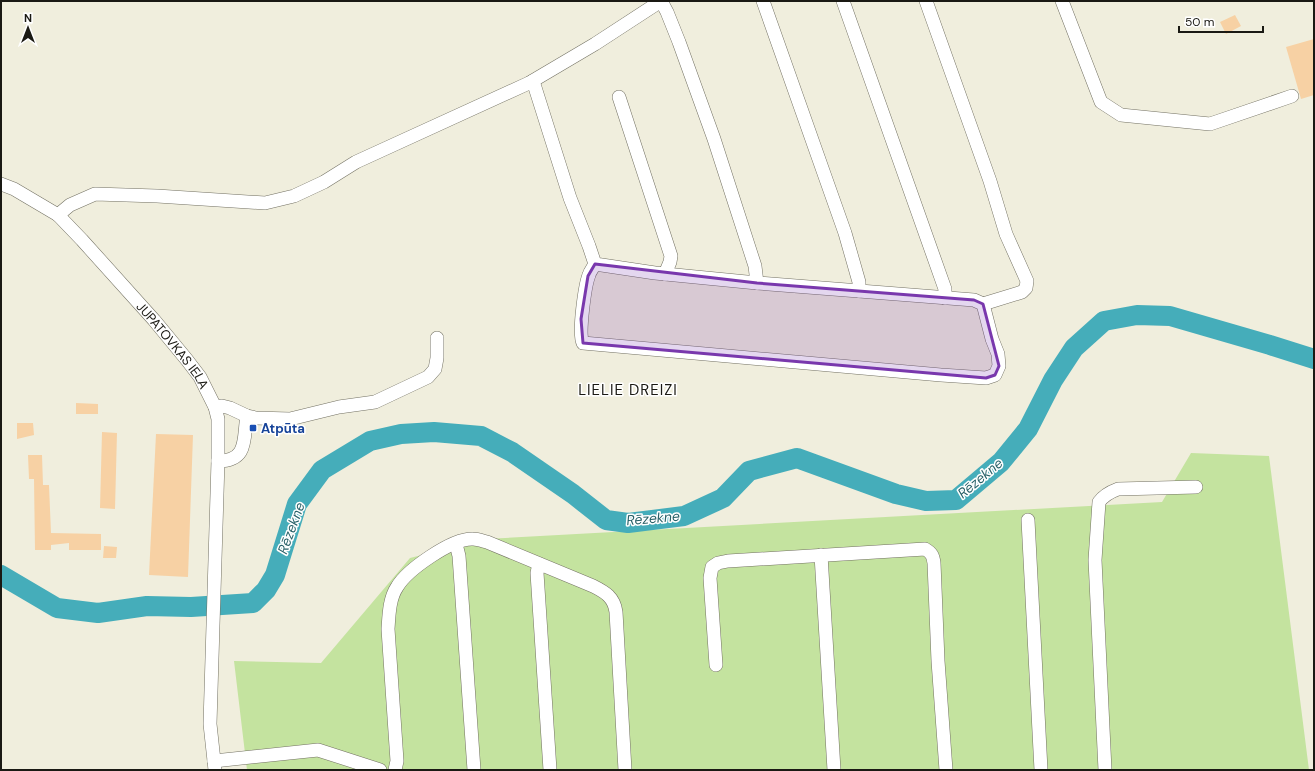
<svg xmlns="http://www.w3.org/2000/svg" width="1315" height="771" font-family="'DM Sans',sans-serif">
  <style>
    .green { fill: #c4e39f }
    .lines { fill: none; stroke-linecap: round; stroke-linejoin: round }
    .river { stroke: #45adba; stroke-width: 20 }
    .building { fill: #f7d1a4 }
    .minor-casing { stroke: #737163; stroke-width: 14 }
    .minor { stroke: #fff; stroke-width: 13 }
    .marked { fill: #7938ad; fill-opacity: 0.2; stroke: #7938ad; stroke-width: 3; stroke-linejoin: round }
    .transit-dot { fill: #1a4fb4; stroke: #fff; stroke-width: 1.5 }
    .labels { text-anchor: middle; stroke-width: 3; stroke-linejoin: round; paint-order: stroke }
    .street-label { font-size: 13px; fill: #1a1913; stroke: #fff }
    .transit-label { font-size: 13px; font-weight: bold; fill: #164399; stroke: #fff; text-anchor: start }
    .water-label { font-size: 14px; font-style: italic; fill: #286168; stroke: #fff }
    .quarter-label { font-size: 15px; letter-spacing: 1px; fill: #1a1913; stroke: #fff }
  </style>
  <rect width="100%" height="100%" fill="#f0eedd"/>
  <!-- green -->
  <path class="green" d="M1191,453l78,3 40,314h-1062l-13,-109 87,2 89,-105 75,-19 677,-37z"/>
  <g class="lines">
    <!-- river -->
    <path class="river" d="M1,575l56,33 41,5 49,-7 44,1 62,-4 13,-13 9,-15 22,-71 25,-34 48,-29 31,-7 33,-2 47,4 31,16 61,42 33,26 22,3 56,-7 39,-18 26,-27 48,-13 99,36 30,7 30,-1 45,-38 27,-33 25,-49 21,-32 30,-27 33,-6 33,1 100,29 44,14"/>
  </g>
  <!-- building -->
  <g class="building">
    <path d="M1235,15l6,11 -15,8 -6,-12z"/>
    <path d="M1314,39v56l-13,4 -15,-52z"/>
    <path d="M76,403l22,1v10h-22z"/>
    <path d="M17,423h16l1,12 -17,4z"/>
    <path d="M102,432l15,1 -2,76 -15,-1z"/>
    <path d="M156,434l37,1 -5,142 -39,-2z"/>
    <path d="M28,455h14l1,30h6l2,48 50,1v16h-32v-7l-18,2v5h-16l-1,-71h-5z"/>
    <path d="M104,546l13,1 -1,11h-13z"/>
  </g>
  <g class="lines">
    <!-- minor casing -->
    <g class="minor-casing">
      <g id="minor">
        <path d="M661,1l6,11 12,30 35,97 41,127 2,17"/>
        <path d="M763,1l82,232 14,49v9"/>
        <path d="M843,1l102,288v9"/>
        <path d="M926,1l64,180 16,53 21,47 -1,7 -4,4 -39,12"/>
        <path d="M1062,1l39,101 20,13 89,9 82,-28"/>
        <path d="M533,81l37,117 19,48 6,18 60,9 102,10 217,17 9,4 9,35 6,15 1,12 -4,9 -9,3 -45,-3 -358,-32c-5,-9 2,-58 6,-68 1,-4 4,-7 6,-11"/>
        <path d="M619,97l52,159 -1,6 -5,12"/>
        <path id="s1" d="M1,184l13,5 44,26 24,25 72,80 33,40 13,17 15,30 3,12v42l-8,263 5,46"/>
        <path d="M58,215l12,-10 25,-11 62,2 108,7 29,-7 30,-14 32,-20 173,-79 66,-39 66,-43"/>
        <path d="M215,407l7,-1 8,2 17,8 9,2 34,1 49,-12 36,-5 53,-25 7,-8 2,-11v-20"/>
        <path d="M218,461c31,0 25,-23 29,-45"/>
        <path d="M1028,520l13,250"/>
        <path d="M456,544l3,12 15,214"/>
        <path d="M821,555l13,215"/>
        <path d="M539,564l-2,9 13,197"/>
        <path d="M716,665l-6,-87 2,-11 6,-4 10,-2 197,-12c7,4 8,7 9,14l4,98 8,109"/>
        <path d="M214,761l104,-11 62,20"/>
        <path d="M395,770l2,-9 -9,-132c1,-13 1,-30 9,-42 10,-17 55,-49 76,-48 4,0 10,2 14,3l106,44c12,6 21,11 23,26l9,158"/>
        <path d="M1105,770l-10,-210 4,-58c5,-7 11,-10 19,-13l78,-2"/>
      </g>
    </g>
    <!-- minor -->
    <use href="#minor" class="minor"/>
  </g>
  <!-- marked area -->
  <path class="marked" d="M595,264l162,19 217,17 9,4 16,62 -4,9 -9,3 -403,-35 -2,-24 7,-43z"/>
  <!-- markers -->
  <rect class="transit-dot" x="249" y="424" width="8" height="8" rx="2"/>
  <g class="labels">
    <!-- street labels -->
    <g class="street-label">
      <text dy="5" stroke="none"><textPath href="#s1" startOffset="239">JUPATOVKAS IELA</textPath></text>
    </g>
    <!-- transit labels -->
    <g class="transit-label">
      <text x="261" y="433">Atpūta</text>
    </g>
    <!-- water labels -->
    <g class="water-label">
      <text transform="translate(980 478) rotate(-40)" y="5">Rēzekne</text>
      <text transform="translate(653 518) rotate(-5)" y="5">Rēzekne</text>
      <text transform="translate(291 528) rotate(-70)" y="5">Rēzekne</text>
    </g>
    <!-- quarter labels -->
    <g class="quarter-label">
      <text x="628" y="395">LIELIE DREIZI</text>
    </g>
  </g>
  <!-- border -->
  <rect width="1315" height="771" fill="none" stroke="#1a1913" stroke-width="4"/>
  <!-- north arrow -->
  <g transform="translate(28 28)" stroke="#ffffff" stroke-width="3" paint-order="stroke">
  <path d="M0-3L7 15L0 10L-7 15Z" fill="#1a1913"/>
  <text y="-6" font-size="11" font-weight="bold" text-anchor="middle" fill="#1a1913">N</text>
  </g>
  <!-- scale -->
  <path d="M1179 26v6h84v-6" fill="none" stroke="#1a1913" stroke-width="2"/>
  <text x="1185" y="26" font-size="12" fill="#1a1913" stroke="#ffffff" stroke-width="3" paint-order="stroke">50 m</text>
</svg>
